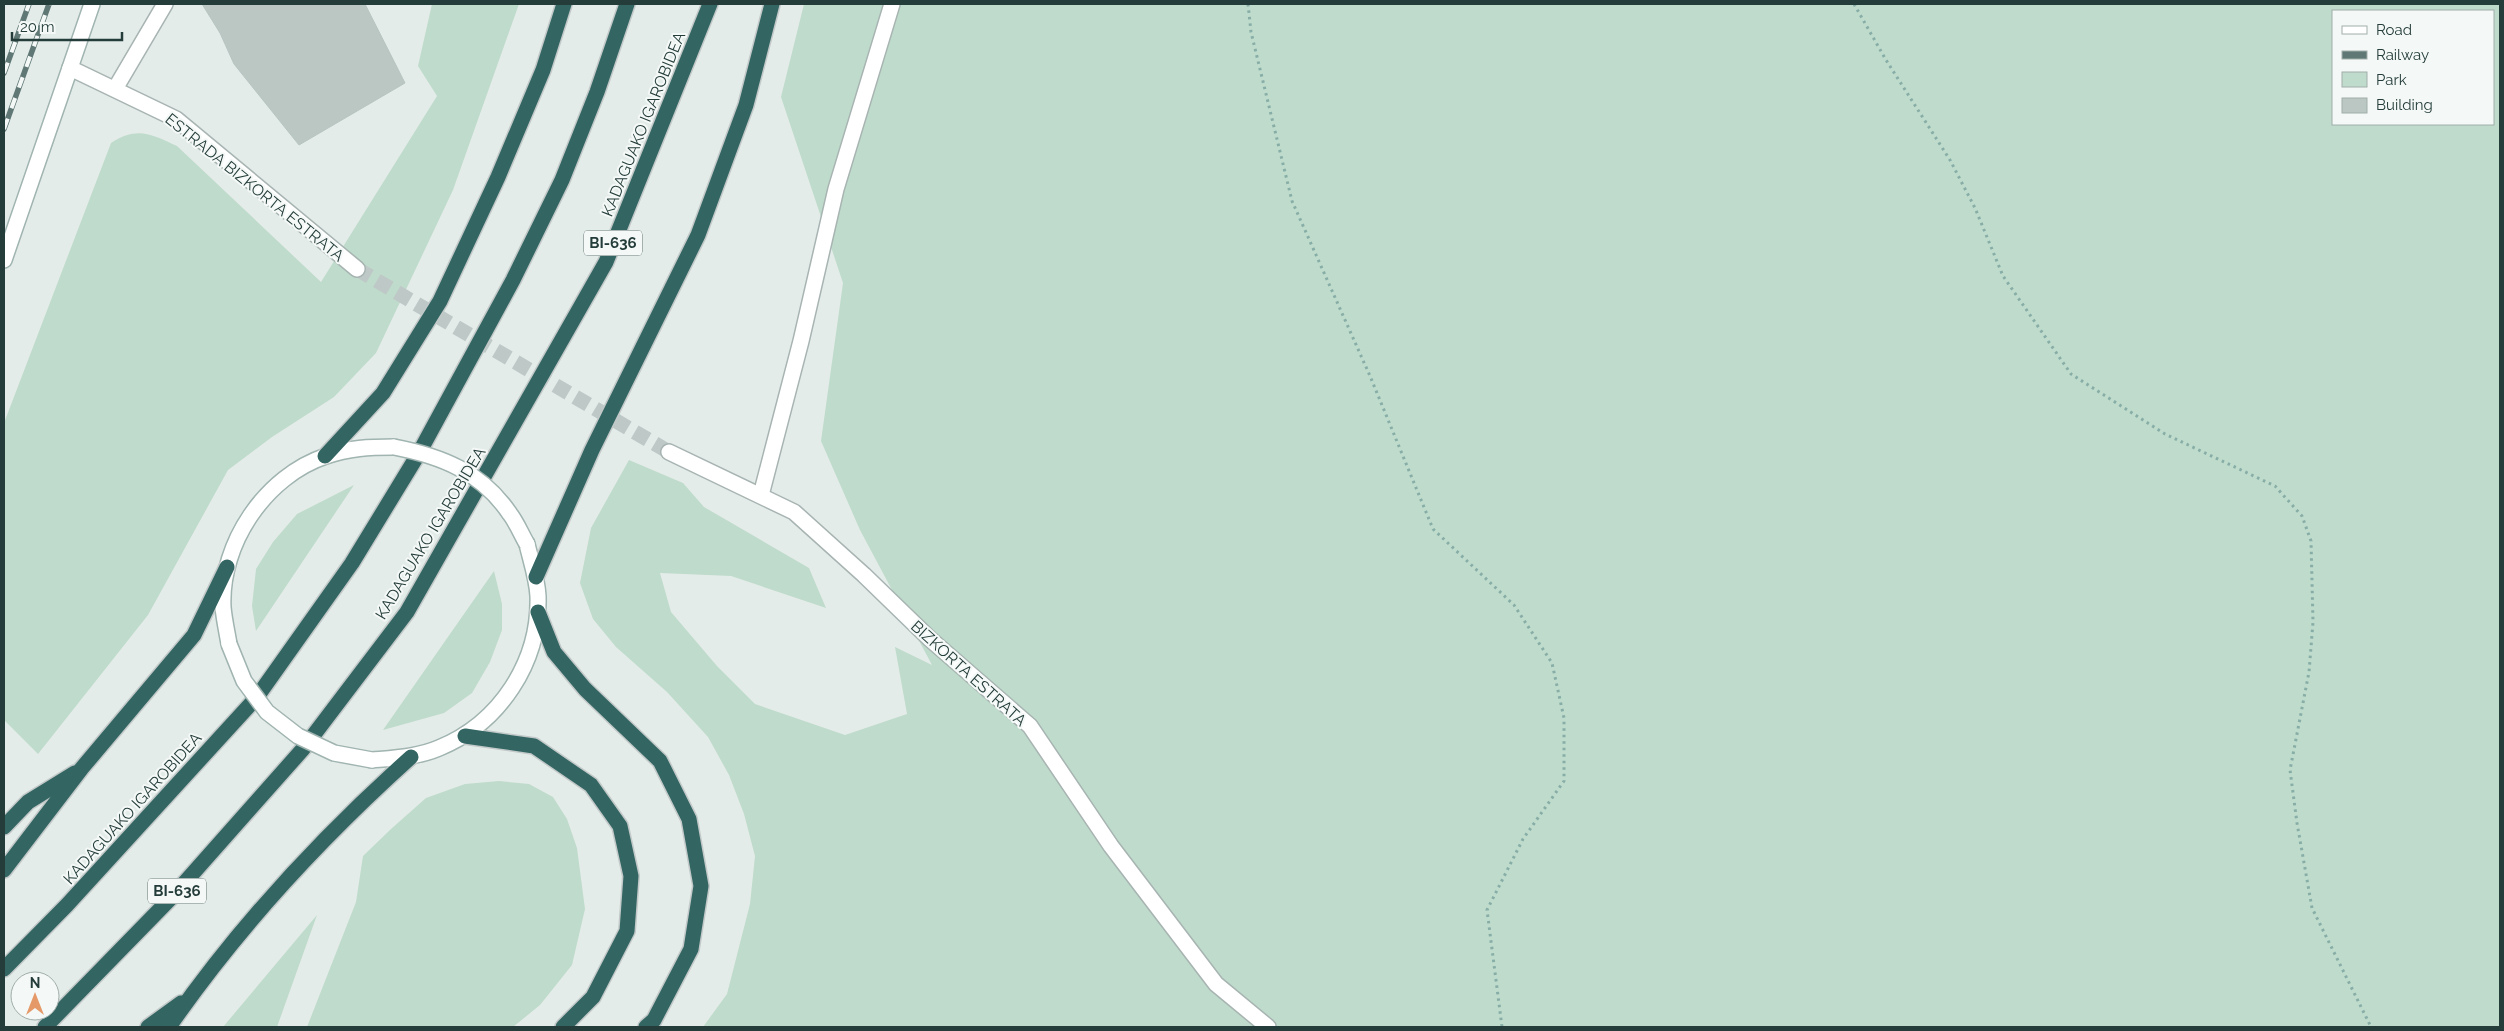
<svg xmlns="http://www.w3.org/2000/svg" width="2504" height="1031" font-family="Raleway,sans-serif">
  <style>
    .green { fill: #bfdbcb; fill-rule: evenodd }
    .building { fill: #bac7c3; stroke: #b7c5c2 }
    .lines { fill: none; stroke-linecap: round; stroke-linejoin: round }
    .street-tunnel { stroke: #bec9c7; stroke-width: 15; stroke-dasharray: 15 8; stroke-linecap: butt }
    .lane-casing { stroke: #a7b4b2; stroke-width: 18 }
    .street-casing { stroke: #a7b4b2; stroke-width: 18 }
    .secondary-casing { stroke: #a0b4b0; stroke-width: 18 }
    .highway-casing { stroke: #c2c9c8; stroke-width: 18 }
    .path { stroke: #87ada7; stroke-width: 3; stroke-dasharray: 2.5 4; stroke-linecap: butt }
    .lane { stroke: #fff; stroke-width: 15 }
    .street { stroke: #fff; stroke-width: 15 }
    .secondary { stroke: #fff; stroke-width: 15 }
    .highway { stroke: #336663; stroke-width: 15 }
    .rail-casing { stroke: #607875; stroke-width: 5.5 }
    .rail { stroke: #f4f9f7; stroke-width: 4; stroke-dasharray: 11; stroke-linecap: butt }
    .secondary-bridge-casing { stroke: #a0b4b0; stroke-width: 18; stroke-linecap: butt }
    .secondary-bridge { stroke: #fff; stroke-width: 15 }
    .labels { text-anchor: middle; stroke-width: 4; stroke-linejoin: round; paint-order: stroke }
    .shield { fill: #f4f9f7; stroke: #637573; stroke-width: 1 }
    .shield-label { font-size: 15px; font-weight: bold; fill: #253d3a }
    .street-label { font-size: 16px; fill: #253d3a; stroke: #f4f9f7 }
  </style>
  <rect width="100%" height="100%" fill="#e4ecea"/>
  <!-- green -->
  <g class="green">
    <path d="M432,4h87l-66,186 -77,163 -42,44 -62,40 -44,33 -80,145 -110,139 -34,-34v-297l107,-280c26,-17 40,-9 66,3l144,136 116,-186 -19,-30z"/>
    <path d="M804,4h1696v1023h-1797l24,-33 23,-90 5,-48 -11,-42 -15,-39 -21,-38 -41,-45 -51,-45 -23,-28 -13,-36 11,-55 38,-68 54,23 21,24 105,61 17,40 -95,-32 -71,-3 11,39 46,54 38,38 90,31 62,-21 -12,-67 37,18 -72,-135 -39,-89 22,-158 -62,-186zM2333,11h160v113h-160z"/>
    <path d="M354,485l-98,146 -4,-25 4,-37 17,-27 24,-28z"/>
    <path d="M494,571l8,33v26l-12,32 -18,31 -28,20 -61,17z"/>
    <path d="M499,781l30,3 24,13 14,22 10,29 8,61 -13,56 -32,40 -27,22h-206l49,-125 7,-46 28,-27 35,-31 39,-14z"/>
    <path d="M317,915l-40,112h-54z"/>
  </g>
  <!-- building -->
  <path class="building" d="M202,4h163l40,79 -106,62 -65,-81 -14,-31z"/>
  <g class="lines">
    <!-- street-tunnel -->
    <path class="street-tunnel" d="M357,269l312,183"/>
    <!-- lane casing -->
    <g class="lane-casing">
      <path id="lane" d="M761,495l40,-154 35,-152 56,-185"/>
    </g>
    <!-- street casing -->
    <g class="street-casing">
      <g id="street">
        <path d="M70,68l106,51 181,150"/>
        <path d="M115,89l50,-85"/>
        <path d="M669,452l125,60 70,63 66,64 100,87 81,120 105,138 52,43"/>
      </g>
    </g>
    <!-- secondary casing -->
    <g class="secondary-casing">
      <g id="secondary">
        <path d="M4,260l88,-256"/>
        <path d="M229,644c-2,-12 -5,-25 -6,-37 -3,-64 43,-131 103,-151 22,-8 44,-9 68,-9"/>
        <path d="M372,760c23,-2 46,-3 67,-12 61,-25 101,-86 99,-152 -1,-18 -7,-35 -11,-52"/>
      </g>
    </g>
    <!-- highway casing -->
    <g class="highway-casing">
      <g id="highway">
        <path d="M325,456l58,-63 57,-92 58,-124 45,-107 21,-66"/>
        <path d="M536,577l56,-127 106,-215 48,-130 26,-101"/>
        <path d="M538,612l16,40 31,37 75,72 29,58 12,67 -10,63 -37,71 -8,7"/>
        <path d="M465,736l69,10 57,39 29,41 11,50 -4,55 -34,66 -30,30"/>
        <path d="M4,827l24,-25 47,-29"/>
        <path d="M4,870l78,-102 112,-133 33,-68"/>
        <path d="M4,969l63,-64 190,-208 95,-134 67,-110 94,-173 49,-100 35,-88 30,-88"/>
        <path d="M45,1027l126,-129 132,-149 104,-137 199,-350 104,-258"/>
        <path d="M148,1027l33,-24"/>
        <path d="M169,1027c69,-100 152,-189 242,-270"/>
      </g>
    </g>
    <!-- path -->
    <g class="path">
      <path d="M1248,4l3,28 41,169 78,175 63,153 81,76 38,58 12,55v63l-41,58 -36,71 15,117"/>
      <path d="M1854,4l32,56 64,100 25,48 28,68 68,98 94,60 110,52 27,30 9,25 2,81 -4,50 -19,98 7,53 15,85 59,119"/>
    </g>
    <!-- lane -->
    <use href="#lane" class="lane"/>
    <!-- street -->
    <use href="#street" class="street"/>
    <!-- secondary -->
    <use href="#secondary" class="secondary"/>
    <!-- highway -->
    <use href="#highway" class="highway"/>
    <!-- rail casing -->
    <g class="rail-casing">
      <g id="rail">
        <path d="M4,73l25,-69"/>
        <path d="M4,129l45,-125"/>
      </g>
    </g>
    <!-- rail -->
    <use href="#rail" class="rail"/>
    <!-- secondary-bridge casing -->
    <g class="secondary-bridge-casing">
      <g id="secondary-bridge">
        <path d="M394,447c47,9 88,25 116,67 7,9 11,20 17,30"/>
        <path d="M229,644l15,37 23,31 31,24 36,17 38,7"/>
      </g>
    </g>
    <!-- secondary-bridge -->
    <use href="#secondary-bridge" class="secondary-bridge"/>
  </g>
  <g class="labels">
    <!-- shield labels -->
    <g class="shield">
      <rect x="584" y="230.5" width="58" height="25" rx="4"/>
      <rect x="148" y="878.5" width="58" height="25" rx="4"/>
    </g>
    <g class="shield-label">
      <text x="613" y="248">BI-636</text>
      <text x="177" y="896">BI-636</text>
    </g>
    <!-- street labels -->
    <g class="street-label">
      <text transform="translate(643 124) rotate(-68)" y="6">KADAGUAKO IGAROBIDEA</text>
      <text transform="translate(255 187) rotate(39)" y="6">ESTRADA BIZKORTA ESTRATA</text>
      <text transform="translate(430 533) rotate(-59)" y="6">KADAGUAKO IGAROBIDEA</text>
      <text transform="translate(969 673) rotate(42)" y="6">BIZKORTA ESTRATA</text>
      <text transform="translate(132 808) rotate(-48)" y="6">KADAGUAKO IGAROBIDEA</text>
    </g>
  </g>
  <!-- border -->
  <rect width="2504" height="1031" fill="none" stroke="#253d3a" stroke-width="10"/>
  <!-- legend -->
  <rect x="2332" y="10" width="162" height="115" fill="#f4f9f7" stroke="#a1aeab"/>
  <rect x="2342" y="26" width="25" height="8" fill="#ffffff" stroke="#a1aeab"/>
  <text x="2376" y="35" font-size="15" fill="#253d3a">Road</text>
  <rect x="2342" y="51" width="25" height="8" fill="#607875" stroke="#a1aeab"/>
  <text x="2376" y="60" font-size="15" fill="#253d3a">Railway</text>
  <rect x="2342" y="72" width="25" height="15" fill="#bfdbcb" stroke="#a1aeab"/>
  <text x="2376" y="85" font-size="15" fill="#253d3a">Park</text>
  <rect x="2342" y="98" width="25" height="15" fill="#bac7c3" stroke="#a1aeab"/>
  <text x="2376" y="110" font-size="15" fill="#253d3a">Building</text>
  <!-- north arrow -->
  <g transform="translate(35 996)"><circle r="24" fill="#f4f9f7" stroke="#a1aeab"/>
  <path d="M0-4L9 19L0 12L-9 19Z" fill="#e69968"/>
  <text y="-8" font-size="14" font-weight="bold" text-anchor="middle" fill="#253d3a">N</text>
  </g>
  <!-- scale -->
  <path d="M12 32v8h110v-8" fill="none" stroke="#253d3a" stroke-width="2.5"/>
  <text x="20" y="32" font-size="15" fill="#253d3a" stroke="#f4f9f7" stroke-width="4" paint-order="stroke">20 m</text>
</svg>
